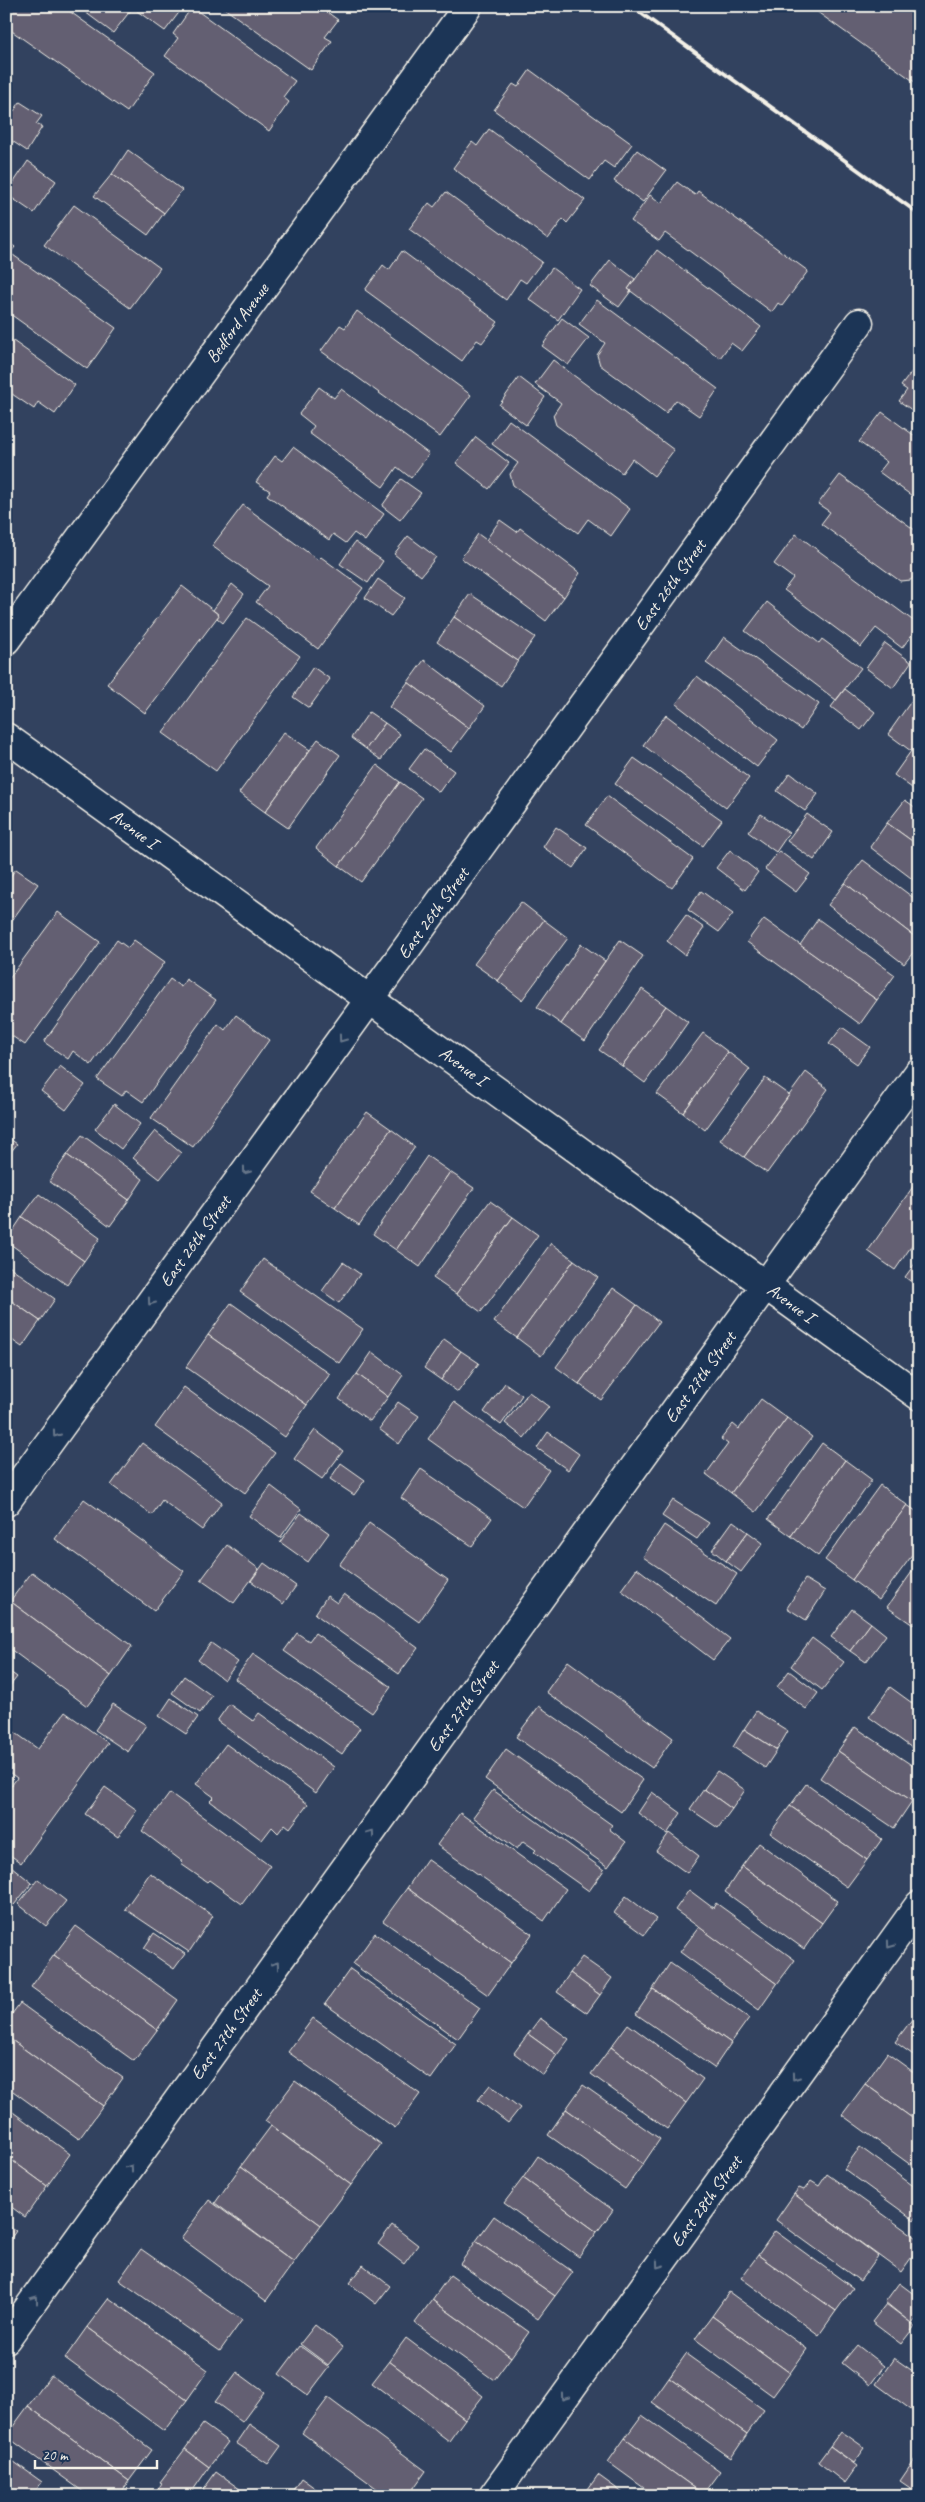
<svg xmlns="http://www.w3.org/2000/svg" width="925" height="2502" font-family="Caveat,sans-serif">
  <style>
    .building { fill: #645f72; stroke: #f4f1e8 }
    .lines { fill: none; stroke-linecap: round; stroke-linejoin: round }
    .minor-casing { stroke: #f4f1e8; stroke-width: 31 }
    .secondary-casing { stroke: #f4f1e8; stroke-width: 31 }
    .minor { stroke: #1d3557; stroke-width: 28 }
    .secondary { stroke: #1d3557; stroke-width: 28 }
    .rail { stroke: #f4f1e8; stroke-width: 4 }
    .oneway { stroke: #68778a }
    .labels { text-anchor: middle; stroke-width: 4; stroke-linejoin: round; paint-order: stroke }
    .street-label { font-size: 18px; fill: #f4f1e8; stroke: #1d3557 }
  </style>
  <rect width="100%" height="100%" fill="#32425f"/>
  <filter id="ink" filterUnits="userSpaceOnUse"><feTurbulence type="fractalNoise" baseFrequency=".02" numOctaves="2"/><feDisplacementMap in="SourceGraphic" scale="10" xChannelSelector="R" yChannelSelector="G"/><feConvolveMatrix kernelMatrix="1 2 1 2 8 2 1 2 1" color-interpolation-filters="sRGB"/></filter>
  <g filter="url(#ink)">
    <!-- building -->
    <g class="building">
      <path d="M6,6h56l93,66 -28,40 -121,-85z"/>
      <path d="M90,6h44l-21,27 -28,-21z"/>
      <path d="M140,6h36l5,4 -16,21 -28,-20z"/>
      <path d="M221,6h98l19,14 -13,17 7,4 -21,29z"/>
      <path d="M809,6h110v79z"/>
      <path d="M192,7l103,74 -12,16 6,5 -20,29 -104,-75 13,-18 -5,-4z"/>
      <path d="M530,70l102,74 -18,24 -10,-7 -14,19 -96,-70 19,-26 5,3z"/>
      <path d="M20,102l22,14 -6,8 6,3 -15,24 -21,-14v-24l4,-5 4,3z"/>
      <path d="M489,129l96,71 -18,23 -4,-4 -15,20 -95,-71 19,-26 5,4z"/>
      <path d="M128,150l54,40 -18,23 -52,-39z"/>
      <path d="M637,150l29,21 -23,31 -29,-21z"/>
      <path d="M28,161l28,20 -22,32 -28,-19z"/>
      <path d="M112,174l52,39 -16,22 -54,-39z"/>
      <path d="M677,182l18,13 3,-4 110,80 -26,35 -4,-3 -6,9 -107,-79 -6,8 -28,-20 19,-26 11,8z"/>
      <path d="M446,192l96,70 -16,21 -6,-4 -14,21 -97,-71 20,-26 5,4z"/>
      <path d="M74,205l86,63 -30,40 -86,-63z"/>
      <path d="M6,240l9,7 -9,11z"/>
      <path d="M657,250l104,77 -19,24 -11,-8 -11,15 -92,-69z"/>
      <path d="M402,251l96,71 -16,21 -5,-3 -15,21 -97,-71 18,-25 6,5z"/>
      <path d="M13,255l103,73 -29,41 -81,-58v-46z"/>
      <path d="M610,260l25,19 -7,10 3,2 -12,16 -29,-21z"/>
      <path d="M552,268l28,21 -22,31 -29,-21z"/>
      <path d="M597,300l121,89 -19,27 -23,-16 -10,13 -66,-48 -3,-10 8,-12 -26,-19z"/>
      <path d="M357,311l114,84 -31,42 -119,-86 19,-26 5,3z"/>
      <path d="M562,318l27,20 -21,27 -26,-19z"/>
      <path d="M6,336l69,49 -20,29 -17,-12 -4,7 -22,-15 -2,3 -4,-3z"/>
      <path d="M553,360l121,90 -20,26 -22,-17 -10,14 -66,-48 -3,-10 8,-12 -26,-19z"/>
      <path d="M919,362v53l-20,-14 8,-11 -6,-4z"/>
      <path d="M519,377l26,20 -19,28 -27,-20z"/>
      <path d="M319,387l15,11 7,-9 88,65 -18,24 -14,-11 -14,20 -74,-54 5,-7 -15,-12z"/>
      <path d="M882,412l37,27v62l-40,-29 8,-10 -28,-20z"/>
      <path d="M509,420l121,89 -19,27 -23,-17 -10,14 -65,-48 -3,-11 8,-11 -26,-19z"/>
      <path d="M476,437l33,26 -20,26 -33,-26z"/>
      <path d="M293,447l91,67 -19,27 -11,-8 -8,10 -13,-9 -4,6 -62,-45 3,-4 -14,-9 19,-26 7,5z"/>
      <path d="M840,475l79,58v36l-8,11 -11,1 -79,-57 9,-12 -12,-8z"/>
      <path d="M401,479l20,14 -21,27 -18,-14z"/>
      <path d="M243,505l75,55 3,-3 42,31 -45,61 -62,-47 12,-16 -56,-40z"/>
      <path d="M500,520l17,12 3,-4 60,45 -16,24 -78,-57z"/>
      <path d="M478,534l86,63 -18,24 -85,-63z"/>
      <path d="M796,534l123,91 -17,23 -26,-20 -15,19 -77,-57 9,-12 -19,-14z"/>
      <path d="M408,536l28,21 -15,19 -27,-22z"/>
      <path d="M355,542l28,19 -15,22 -28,-19z"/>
      <path d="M378,579l27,19 -14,18 -26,-18z"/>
      <path d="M232,584l12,10 -21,29 -6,-5 2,-3 -6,-5z"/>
      <path d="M182,586l37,29 -74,98 -38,-29z"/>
      <path d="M470,594l65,43 -17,24 -64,-44z"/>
      <path d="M767,602l52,41 3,-4 39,29 -25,32 -91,-69z"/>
      <path d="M454,617l64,44 -17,25 -64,-44z"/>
      <path d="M247,618l53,38 -84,115 -53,-38z"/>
      <path d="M724,637l95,67 -18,26 -95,-67z"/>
      <path d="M885,643l26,19 -18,26 -27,-20z"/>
      <path d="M424,660l61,46 -16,22 -61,-46z"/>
      <path d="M313,667l17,12 -21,29 -16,-11z"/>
      <path d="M697,676l81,64 -21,27 -81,-63z"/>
      <path d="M408,682l61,46 -18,24 -62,-45z"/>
      <path d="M845,689l30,23 -14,18 -30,-23z"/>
      <path d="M919,690v67l-31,-23z"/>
      <path d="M369,712l16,11 -19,26 -15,-11z"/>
      <path d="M666,715l83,63 -23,30 -83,-63z"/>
      <path d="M385,723l15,11 -19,26 -15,-11z"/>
      <path d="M284,732l26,18 -45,62 -26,-19z"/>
      <path d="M318,739l22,16 -52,73 -23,-16z"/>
      <path d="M424,749l30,22 -15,21 -30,-23z"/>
      <path d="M911,751l8,6v36l-25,-18z"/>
      <path d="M634,758l88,62 -19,26 -88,-62z"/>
      <path d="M377,765l23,17 -61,84 -23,-18z"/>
      <path d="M790,773l28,21 -13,17 -28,-20z"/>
      <path d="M400,782l22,16 -61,84 -22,-16z"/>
      <path d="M607,796l86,63 -21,29 -86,-63z"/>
      <path d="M905,800l14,10v36l-32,-23z"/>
      <path d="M761,814l28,19 -13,19 -28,-20z"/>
      <path d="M807,814l26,18 -19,28 -27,-19z"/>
      <path d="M887,823l32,23v38l-49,-37z"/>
      <path d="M556,827l31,21 -14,20 -30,-21z"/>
      <path d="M730,850l28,22 -13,18 -29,-22z"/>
      <path d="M779,851l31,23 -14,18 -31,-23z"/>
      <path d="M863,860l56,42v38l-74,-57z"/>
      <path d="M16,869l22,15 -28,39 -4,-2v-45l3,2z"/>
      <path d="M845,883l74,57v5l-15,19 -76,-59z"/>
      <path d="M701,891l32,23 -14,18 -31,-22z"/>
      <path d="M521,902l23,18 -46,61 -24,-17z"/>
      <path d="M58,912l42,30 -75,103 -19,-13v-49z"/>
      <path d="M686,915l18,13 -19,27 -18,-14z"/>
      <path d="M764,919l113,81 -17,24 -113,-82z"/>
      <path d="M818,919l77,56 -18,25 -77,-55z"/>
      <path d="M544,920l24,18 -46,62 -24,-19z"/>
      <path d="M117,940l11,8 6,-8 31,22 -74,103 -18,-14 -5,8 -24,-17z"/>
      <path d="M620,940l23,16 -58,85 -24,-17z"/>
      <path d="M581,944l24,17 -44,63 -24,-17z"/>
      <path d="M170,979l11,8 5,-8 30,21 -73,102 -17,-12 -4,6 -25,-17z"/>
      <path d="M642,989l24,17 -44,60 -23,-16z"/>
      <path d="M666,1006l22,16 -43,61 -23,-17z"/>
      <path d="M236,1015l33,25 -76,107 -42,-29 67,-94 7,6z"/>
      <path d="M842,1027l28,20 -13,17 -28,-20z"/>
      <path d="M703,1033l25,19 -45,61 -26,-19z"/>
      <path d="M728,1052l22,17 -45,61 -22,-17z"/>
      <path d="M60,1066l25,19 -19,25 -25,-19z"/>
      <path d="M806,1072l22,17 -61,84 -23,-16z"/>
      <path d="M765,1078l24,17 -45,62 -24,-17z"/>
      <path d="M114,1104l26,20 -19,25 -26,-20z"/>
      <path d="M367,1112l24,17 -56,79 -25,-17z"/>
      <path d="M391,1129l24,18 -56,78 -24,-17z"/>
      <path d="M155,1131l26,22 -21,26 -27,-21z"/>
      <path d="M82,1135l61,44 -14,21 -62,-45z"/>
      <path d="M6,1136l11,8 -11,14z"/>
      <path d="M67,1155l62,45 -19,26 -61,-45z"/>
      <path d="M427,1156l23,16 -54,78 -23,-16z"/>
      <path d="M450,1172l24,16 -54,79 -24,-17z"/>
      <path d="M919,1178v57l-24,35 -27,-19z"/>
      <path d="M39,1194l61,44 -16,23 -62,-44z"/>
      <path d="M490,1201l23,16 -57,77 -23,-16z"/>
      <path d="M22,1217l62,44 -17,24 -61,-44z"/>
      <path d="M513,1217l25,18 -57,77 -25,-18z"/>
      <path d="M551,1243l23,17 -57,78 -23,-16z"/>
      <path d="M919,1258v30l-14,-11z"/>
      <path d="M263,1259l100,70 -24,34 -99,-71z"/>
      <path d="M574,1260l24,17 -57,79 -24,-18z"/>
      <path d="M343,1262l17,12 -21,29 -17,-12z"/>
      <path d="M6,1264l49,35 -15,22 -34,-24z"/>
      <path d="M613,1288l24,17 -58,79 -23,-17z"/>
      <path d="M6,1297l34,24 -18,26 -16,-11z"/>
      <path d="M231,1303l99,71 -23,31 -99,-70z"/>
      <path d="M637,1305l22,17 -58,78 -22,-16z"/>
      <path d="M208,1335l99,70 -22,32 -99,-70z"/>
      <path d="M444,1339l17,12 -20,29 -17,-12z"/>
      <path d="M461,1351l18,12 -21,29 -17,-12z"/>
      <path d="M372,1352l31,23 -15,22 -31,-23z"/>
      <path d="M357,1374l31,23 -18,24 -31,-22z"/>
      <path d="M505,1383l17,12 -21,30 -17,-13z"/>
      <path d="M184,1387l91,66 -30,40 -90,-66z"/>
      <path d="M529,1392l20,15 -25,31 -19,-15z"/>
      <path d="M761,1399l26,19 -56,75 -25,-19 22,-30 -7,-5 12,-15 6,5z"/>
      <path d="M398,1402l21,14 -20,28 -20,-15z"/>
      <path d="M454,1402l95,68 -26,37 -95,-68z"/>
      <path d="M787,1418l25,19 -56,75 -25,-19z"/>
      <path d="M315,1430l28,21 -21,28 -28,-20z"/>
      <path d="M548,1432l31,22 -11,16 -31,-22z"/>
      <path d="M142,1443l80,59 -20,28 -40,-30 -10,15 -41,-30z"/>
      <path d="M822,1443l23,17 -54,76 -23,-17z"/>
      <path d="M845,1460l27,20 -54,76 -27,-20z"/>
      <path d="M341,1463l24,17 -11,15 -24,-16z"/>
      <path d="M421,1469l71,49 -20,28 -71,-48z"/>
      <path d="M880,1485l27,20 -55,75 -27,-20z"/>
      <path d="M271,1486l30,23 -21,29 -31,-22z"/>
      <path d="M84,1499l100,72 -30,40 -99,-72z"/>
      <path d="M673,1500l36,23 -12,16 -35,-23z"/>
      <path d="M907,1505l12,8v33l-40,54 -27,-20z"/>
      <path d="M301,1513l28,20 -21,29 -28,-20z"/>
      <path d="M733,1521l15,11 -22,29 -14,-11z"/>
      <path d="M369,1523l79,57 -29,42 -80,-57z"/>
      <path d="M664,1525l73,49 -21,32 -73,-49z"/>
      <path d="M748,1532l15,11 -22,29 -15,-11z"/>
      <path d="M227,1545l32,24 -25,34 -33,-23z"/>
      <path d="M919,1562v55l-6,8 -26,-18z"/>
      <path d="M264,1563l32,23 -13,18 -32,-23z"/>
      <path d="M637,1568l93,71 -17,21 -92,-70z"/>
      <path d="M32,1572l100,74 -21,30 -101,-75z"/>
      <path d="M805,1579l20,12 -19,29 -19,-12z"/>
      <path d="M344,1594l74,54 -19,26 -84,-60 12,-18 10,7z"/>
      <path d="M10,1601l101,75 -24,30 -81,-60v-39z"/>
      <path d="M852,1609l19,14 -21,28 -19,-14z"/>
      <path d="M871,1623l15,12 -20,27 -16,-11z"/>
      <path d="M297,1633l12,8 6,-8 76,54 -19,26 -88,-62z"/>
      <path d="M812,1638l32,24 -22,28 -31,-24z"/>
      <path d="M211,1643l27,19 -14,18 -26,-20z"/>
      <path d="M253,1654l107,74 -18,26 -107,-75z"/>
      <path d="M568,1661l105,77 -21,30 -106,-76z"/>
      <path d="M6,1669l11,8 -11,14z"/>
      <path d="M789,1671l29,22 -12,16 -29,-22z"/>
      <path d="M184,1676l28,20 -12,17 -28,-20z"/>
      <path d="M890,1687l29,21v45l-50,-36z"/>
      <path d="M171,1698l27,19 -12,17 -27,-18z"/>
      <path d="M113,1704l33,21 -18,27 -33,-22z"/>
      <path d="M229,1704l24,17 6,-8 75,54 -18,26 -99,-72z"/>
      <path d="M539,1706l104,74 -22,32 -105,-75z"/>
      <path d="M756,1711l32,20 -11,19 -33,-21z"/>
      <path d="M65,1712l43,31 -87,120 -15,-11v-59l11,-15 -11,-8v-44l32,23z"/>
      <path d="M855,1727l64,43v21l-7,10 -74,-50z"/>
      <path d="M744,1729l33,21 -12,18 -32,-21z"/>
      <path d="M226,1744l82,60 -18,24 -5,-4 -7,9 -6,-6 -10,13 -52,-39 4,-4 -18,-13z"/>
      <path d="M506,1749l106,76 -3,4 17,13 -18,25 -123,-88z"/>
      <path d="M838,1751l74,50 -18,27 -74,-50z"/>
      <path d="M717,1771l28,19 -13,19 -28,-20z"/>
      <path d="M806,1784l76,55 -15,21 -77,-54z"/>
      <path d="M105,1787l32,23 -19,27 -33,-23z"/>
      <path d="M704,1789l28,20 -14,19 -28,-19z"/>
      <path d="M493,1790l111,80 -15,21 -55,-39 2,-2 -13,-9 -6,8 -44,-32z"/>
      <path d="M652,1792l29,21 -14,21 -29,-21z"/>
      <path d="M170,1793l100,73 -28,38 -33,-24 -2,2 -26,-18 2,-2 -41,-31z"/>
      <path d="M790,1806l77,54 -20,27 -77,-54z"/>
      <path d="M460,1813l106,76 -22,32 -107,-76z"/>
      <path d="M669,1833l30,23 -12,17 -31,-22z"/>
      <path d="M759,1843l79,58 -16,22 -80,-57z"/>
      <path d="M427,1859l105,75 -21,29 -104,-75z"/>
      <path d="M6,1862l26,21 -18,22 -8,-6z"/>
      <path d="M742,1866l80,57 -18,26 -79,-57z"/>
      <path d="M150,1873l63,43 -24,36 -64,-43z"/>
      <path d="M38,1879l28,22 -20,25 -28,-22z"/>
      <path d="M407,1888l104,75 -23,32 -105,-74z"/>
      <path d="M689,1890l24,18 3,-5 79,57 -18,24 -102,-74z"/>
      <path d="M626,1896l30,23 -12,16 -30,-22z"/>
      <path d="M76,1926l102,74 -21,30 -103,-75z"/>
      <path d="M699,1927l78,57 -18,26 -79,-58z"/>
      <path d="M154,1933l31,21 -11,15 -30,-21z"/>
      <path d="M375,1933l105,75 -22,31 -105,-75z"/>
      <path d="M54,1955l103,75 -23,31 -103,-74z"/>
      <path d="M582,1957l30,21 -12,17 -30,-22z"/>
      <path d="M670,1963l79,55 -18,25 -78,-54z"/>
      <path d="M350,1969l106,75 -25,35 -106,-75z"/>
      <path d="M570,1973l30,22 -13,18 -30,-21z"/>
      <path d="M653,1989l78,54 -17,25 -78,-54z"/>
      <path d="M20,2003l103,75 -20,28 -97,-70v-14z"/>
      <path d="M919,2010v49l-24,-17z"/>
      <path d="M313,2018l107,76 -25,34 -107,-76z"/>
      <path d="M540,2018l29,21 -12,16 -29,-21z"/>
      <path d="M628,2024l75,55 -17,24 -75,-56z"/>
      <path d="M528,2034l29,21 -14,20 -29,-22z"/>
      <path d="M6,2036l97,70 -24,33 -73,-53z"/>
      <path d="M611,2047l75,56 -19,26 -76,-55z"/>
      <path d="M887,2053l32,23v47l-54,-39z"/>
      <path d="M295,2081l86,63 -30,41 -86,-64z"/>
      <path d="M865,2084l54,39v48l-77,-56z"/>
      <path d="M490,2085l30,23 -12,15 -30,-23z"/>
      <path d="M583,2085l77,54 -17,25 -77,-55z"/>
      <path d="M6,2107l64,47 -23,32 -41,-30z"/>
      <path d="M566,2109l77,55 -18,25 -77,-54z"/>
      <path d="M271,2126l80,59 -30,40 -80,-59z"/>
      <path d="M860,2147l59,43v23l-5,7 -70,-51z"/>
      <path d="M6,2156l41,30 -22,31 -19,-14z"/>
      <path d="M538,2156l75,54 -16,22 -74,-54z"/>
      <path d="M241,2166l80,59 -27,37 -79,-59z"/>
      <path d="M827,2174l92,66v7l-18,25 -107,-78 5,-6 5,2 7,-9 8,5z"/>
      <path d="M523,2178l74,54 -18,25 -75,-54z"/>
      <path d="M794,2194l84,62 -18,25 -84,-61z"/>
      <path d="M209,2200l85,62 -28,39 -85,-63z"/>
      <path d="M494,2216l79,56 -18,24 -79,-55z"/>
      <path d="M6,2225l10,6 -10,14z"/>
      <path d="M392,2225l26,20 -14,19 -26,-20z"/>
      <path d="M775,2231l78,57 -17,23 -78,-56z"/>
      <path d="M476,2241l79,55 -17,23 -78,-55z"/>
      <path d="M141,2249l101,71 -22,31 -101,-71z"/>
      <path d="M758,2255l78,56 -17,24 -78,-57z"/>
      <path d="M363,2265l27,21 -14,18 -27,-21z"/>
      <path d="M450,2275l79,57 -18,25 -79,-57z"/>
      <path d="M899,2283l20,15v17l-7,9 -27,-22z"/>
      <path d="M729,2292l78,57 -17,24 -78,-57z"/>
      <path d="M109,2298l99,72 -21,30 -100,-73z"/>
      <path d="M432,2300l79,57 -17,23 -79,-57z"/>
      <path d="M886,2304l29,22 -14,18 -29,-22z"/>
      <path d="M712,2316l78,57 -17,23 -78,-57z"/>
      <path d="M315,2325l28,22 -15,18 -28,-21z"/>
      <path d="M87,2327l100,73 -23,31 -99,-73z"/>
      <path d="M406,2338l77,58 -18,23 -76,-58z"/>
      <path d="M857,2345l27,21 -14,19 -28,-22z"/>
      <path d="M300,2346l29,21 -21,28 -29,-21z"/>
      <path d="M686,2354l78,56 -17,24 -78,-56z"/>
      <path d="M894,2358l23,16 2,-3 -1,44 -42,-31z"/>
      <path d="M389,2361l76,58 -16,22 -77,-58z"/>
      <path d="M237,2372l27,20 -22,30 -27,-20z"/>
      <path d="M51,2375l101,75 -23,31 -101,-75z"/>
      <path d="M669,2378l78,56 -16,24 -79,-56z"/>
      <path d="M328,2398l98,73 -18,25h-21l-85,-63z"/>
      <path d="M28,2406l101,75 -10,15h-30l-83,-60z"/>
      <path d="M642,2415l78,56 -17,23 -78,-56z"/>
      <path d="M203,2424l25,18 -19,25 -24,-18z"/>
      <path d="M249,2424l32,22 -13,18 -32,-21z"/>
      <path d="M841,2431l24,17 -11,15 -24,-17z"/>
      <path d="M625,2438l78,56 -1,2h-47l-47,-34z"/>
      <path d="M830,2446l27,20 -12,17 -27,-21z"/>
      <path d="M185,2449l24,18 -20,29h-33l-2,-1 8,-12 -2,-1z"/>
      <path d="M10,2459l32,23 -10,14h-23l-3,-2v-30z"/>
      <path d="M915,2459l4,3v32l-19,-13z"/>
      <path d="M216,2472l28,20 -3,4h-30l-8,-6z"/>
      <path d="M598,2475l29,21h-44z"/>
      <path d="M301,2478l25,18h-37z"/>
    </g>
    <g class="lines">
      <!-- minor casing -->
      <g class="minor-casing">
        <g id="minor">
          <path d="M6,737l913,659"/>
          <path d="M6,1502l853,-1179"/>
          <path d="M6,2339l913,-1267"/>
          <path d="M493,2496l426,-591"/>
        </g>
      </g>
      <!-- secondary casing -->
      <g class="secondary-casing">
        <path id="secondary" d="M6,640l462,-634"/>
      </g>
      <!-- minor -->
      <use href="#minor" class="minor"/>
      <!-- secondary -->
      <use href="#secondary" class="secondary"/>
      <!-- rail -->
      <path class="rail" d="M631,6l288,208"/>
    </g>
    <!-- one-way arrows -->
    <defs><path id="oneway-chevron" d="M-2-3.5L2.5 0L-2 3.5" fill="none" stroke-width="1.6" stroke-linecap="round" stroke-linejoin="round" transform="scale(1.25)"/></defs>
    <g class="oneway">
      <use href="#oneway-chevron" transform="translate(342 1039) rotate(126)"/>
      <use href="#oneway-chevron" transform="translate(246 1171) rotate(126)"/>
      <use href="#oneway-chevron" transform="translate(151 1302) rotate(126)"/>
      <use href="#oneway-chevron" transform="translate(56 1434) rotate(126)"/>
      <use href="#oneway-chevron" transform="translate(371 1833) rotate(-54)"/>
      <use href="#oneway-chevron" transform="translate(890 1945) rotate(126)"/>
      <use href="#oneway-chevron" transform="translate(276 1965) rotate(-54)"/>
      <use href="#oneway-chevron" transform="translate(795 2077) rotate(126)"/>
      <use href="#oneway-chevron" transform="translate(130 2168) rotate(-54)"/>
      <use href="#oneway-chevron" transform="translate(659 2265) rotate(126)"/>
      <use href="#oneway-chevron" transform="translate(35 2299) rotate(-54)"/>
      <use href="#oneway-chevron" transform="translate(564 2397) rotate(126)"/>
    </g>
  </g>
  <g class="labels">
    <!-- street labels -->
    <g class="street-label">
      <text transform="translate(237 323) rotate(-54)" y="6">Bedford Avenue</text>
      <text transform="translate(670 585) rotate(-54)" y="6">East 26th Street</text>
      <text transform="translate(134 829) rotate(36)" y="6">Avenue I</text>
      <text transform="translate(433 913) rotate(-54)" y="6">East 26th Street</text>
      <text transform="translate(463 1066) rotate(36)" y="6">Avenue I</text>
      <text transform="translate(195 1241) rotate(-54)" y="6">East 26th Street</text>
      <text transform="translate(791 1303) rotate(36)" y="6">Avenue I</text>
      <text transform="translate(700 1377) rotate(-54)" y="6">East 27th Street</text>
      <text transform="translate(463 1706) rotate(-54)" y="6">East 27th Street</text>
      <text transform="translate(226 2034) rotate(-54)" y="6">East 27th Street</text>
      <text transform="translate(706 2201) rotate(-54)" y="6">East 28th Street</text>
    </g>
  </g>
  <!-- margin -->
  <rect width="925" height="2502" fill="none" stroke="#1d3557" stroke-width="25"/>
  <rect x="12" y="12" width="900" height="2477" fill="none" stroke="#f4f1e8" stroke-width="2" filter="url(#ink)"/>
  <!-- scale -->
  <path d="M35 2460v8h122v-8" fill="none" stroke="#f4f1e8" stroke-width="2.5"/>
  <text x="42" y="2460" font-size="15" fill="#f4f1e8" stroke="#1d3557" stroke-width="4" paint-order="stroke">20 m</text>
</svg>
